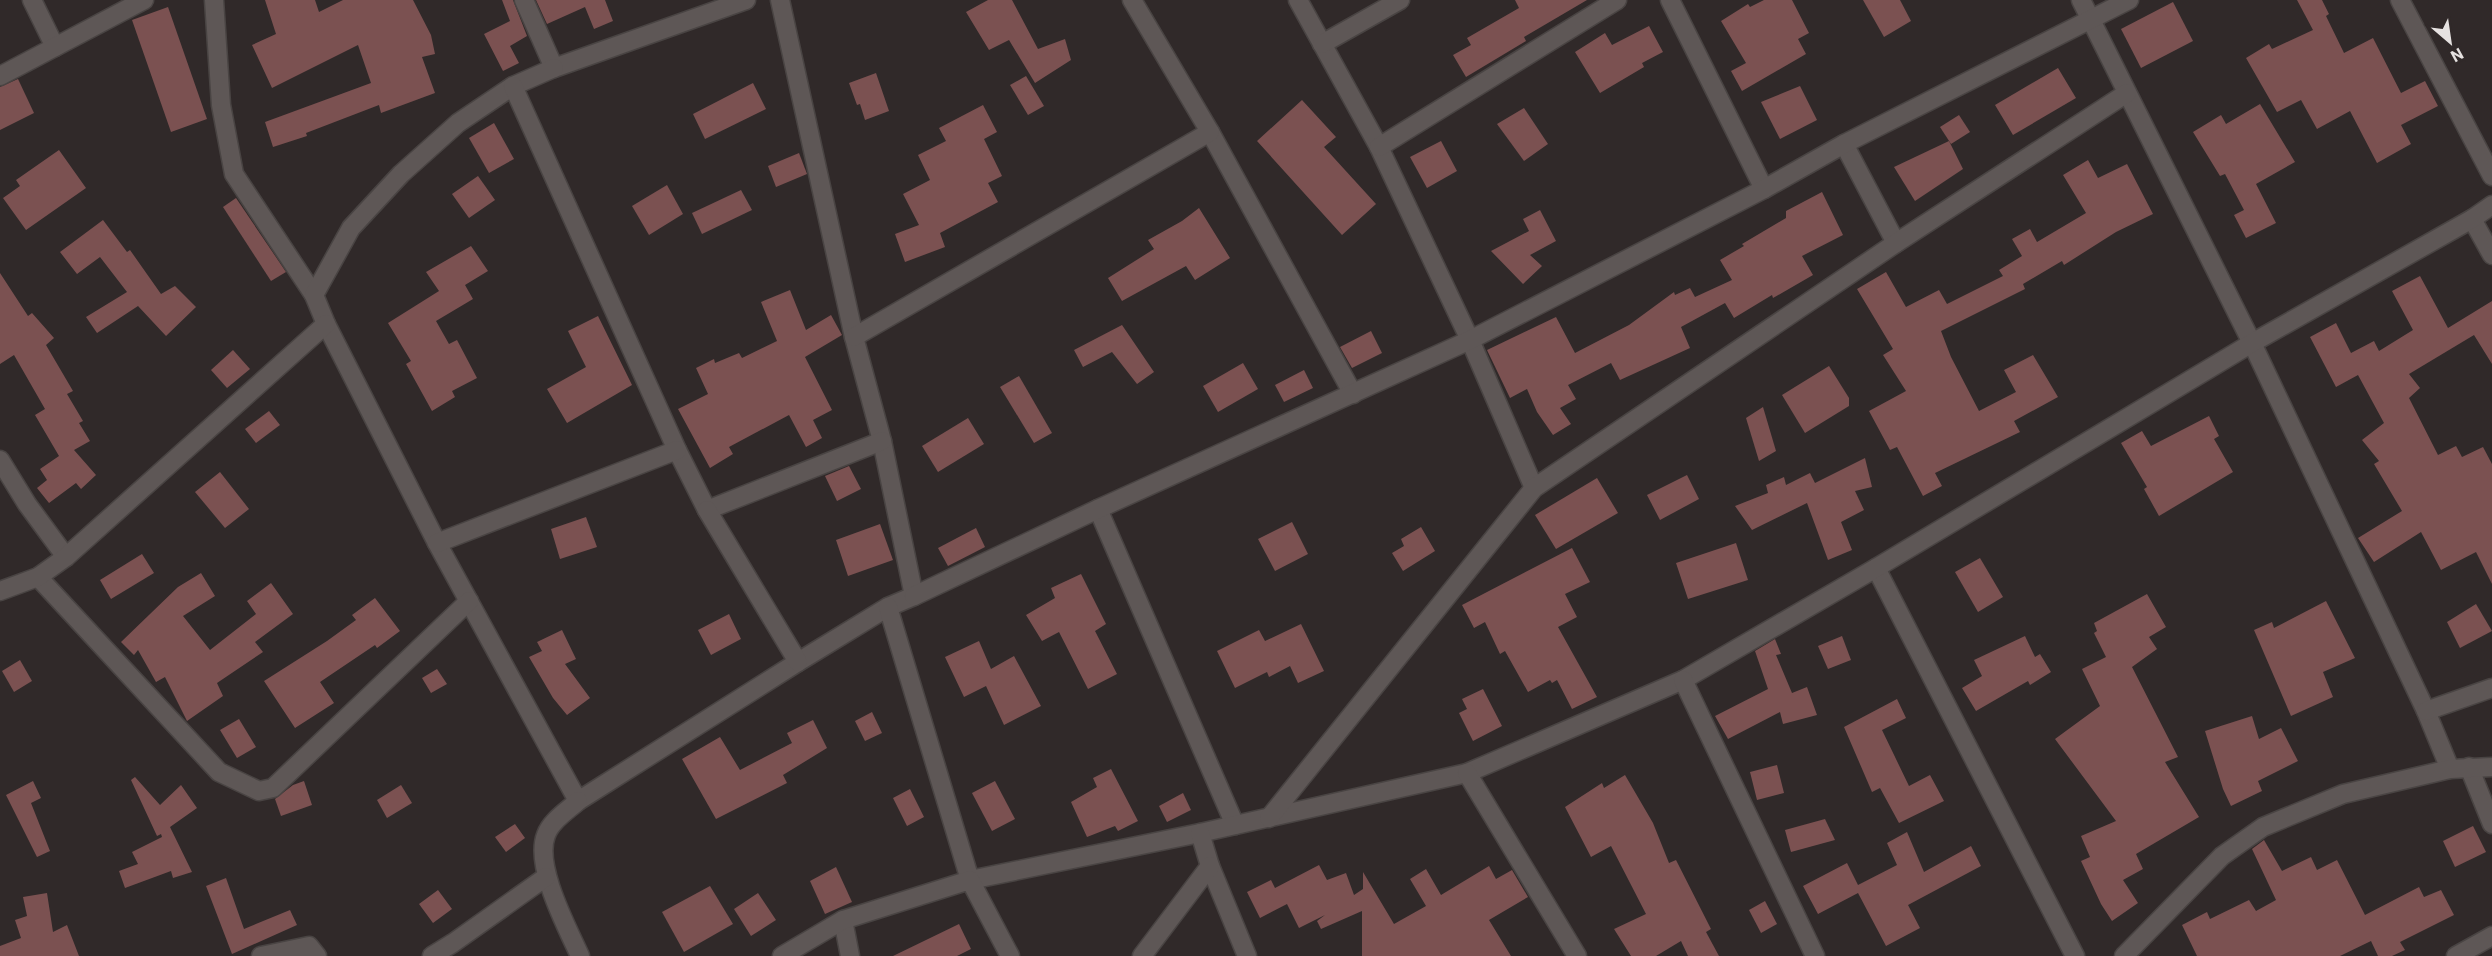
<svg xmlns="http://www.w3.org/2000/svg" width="2492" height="956" font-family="Roboto,sans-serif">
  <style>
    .building { fill: #7b5151 }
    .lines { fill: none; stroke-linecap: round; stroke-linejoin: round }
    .street-casing { stroke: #494443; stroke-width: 21 }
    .street { stroke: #5e5756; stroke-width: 18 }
  </style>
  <rect width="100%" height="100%" fill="#302929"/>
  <!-- building -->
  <g class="building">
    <path d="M265,0h50l4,12 24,-12h70l18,35 4,19 -13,3 13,36 -54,20 -2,-8 -73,28 1,3 -34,11 -8,-25 106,-39 -13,-38 -86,43 -20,-43 24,-11z"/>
    <path d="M502,0h11l14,36 -17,10 9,17 -16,8 -19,-37 26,-13z"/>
    <path d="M536,0h69l8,21 -19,8 -9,-22 -38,17z"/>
    <path d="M988,0h24l26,49 27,-10 6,21 -36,23 -26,-43 -20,10 -23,-38z"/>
    <path d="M1515,0h72l-63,37 2,4 -60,36 -13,-22 18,-10 -4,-7 52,-30z"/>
    <path d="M1764,0h28l17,33 -11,6 8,15 -64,37 -11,-20 15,-8 -25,-42 27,-17 2,3z"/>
    <path d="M1863,0h37l11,21 -27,16z"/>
    <path d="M2297,0h25l7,14 -3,2 18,37 29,-15 28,55 24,-12 13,25 -37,19 10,19 -34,19 -27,-52 -33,18 -16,-29 -24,12 -31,-54 23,-14 3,5 41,-19z"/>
    <path d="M2173,2l20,39 -52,27 -20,-39z"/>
    <path d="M168,7l39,112 -36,13 -39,-112z"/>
    <path d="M1649,26l14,26 -21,11 2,4 -44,26 -25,-41 30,-19 7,12z"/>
    <path d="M2058,68l18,30 -63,37 -18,-30z"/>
    <path d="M876,73l13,38 -24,9 -5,-16 -3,1 -8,-22z"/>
    <path d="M1026,76l18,30 -16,9 -18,-30z"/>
    <path d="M18,79l16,34 -34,17v-43z"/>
    <path d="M753,83l13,26 -61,30 -12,-25z"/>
    <path d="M1800,86l17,34 -37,19 -19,-37z"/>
    <path d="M1302,100l34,37 -12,10 52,57 -34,31 -85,-94z"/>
    <path d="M2260,104l35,58 -39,22 20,39 -30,15 -12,-23 10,-5 -19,-36 -5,2 -27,-44 28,-17 5,9z"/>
    <path d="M983,105l14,27 -13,7 18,37 -14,7 10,19 -58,31 5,14 -40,15 -10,-28 24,-9 -16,-31 27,-14 -12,-25 28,-14 -7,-13z"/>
    <path d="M1524,108l24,36 -24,17 -27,-37z"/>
    <path d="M1959,115l11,17 -19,12 -11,-17z"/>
    <path d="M494,123l20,36 -25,14 -20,-35z"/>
    <path d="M1441,141l16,30 -30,17 -17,-31z"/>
    <path d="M1949,141l14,28 -48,32 -21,-34z"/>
    <path d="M59,150l27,38 -60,42 -23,-32 17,-12 -4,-6z"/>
    <path d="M799,153l8,21 -31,13 -8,-21z"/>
    <path d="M2088,160l10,18 29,-14 26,50 -37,18 -52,33 -2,-4 -39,23 2,5 -84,42 10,26 28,54 37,-19 -12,-22 29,-15 25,42 -44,24 6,11 -85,41 7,13 -19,10 -26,-49 -7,3 -21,-39 37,-20 -23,-36 10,-6 -36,-60 29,-17 20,35 33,-17 8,14 56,-28 -4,-6 23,-14 -10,-17 18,-10 7,13 49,-29 -23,-38z"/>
    <path d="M478,176l17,24 -26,18 -17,-24z"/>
    <path d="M667,185l16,29 -34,21 -17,-29z"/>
    <path d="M741,190l11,20 -50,24 -10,-21z"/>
    <path d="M1822,192l21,43 -41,21 11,19 -40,23 -1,-3 -38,23 -9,-15 -44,24 9,21 -70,32 -9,-17 -43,22 8,14 -16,9 11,16 -18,11 -16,-23 -10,-23 -17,9 -23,-48 69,-33 19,36 54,-28 45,-33 1,3 15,-7 5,9 37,-17 -12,-20 24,-14 -2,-2 44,-26v-7z"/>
    <path d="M236,198l50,74 -15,9 -48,-74z"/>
    <path d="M1199,208l31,50 -35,22 -9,-14 -64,35 -14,-23 46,-29 -6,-9 34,-19z"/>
    <path d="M1540,210l16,31 -26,14 12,11 -19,18 -32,-33 38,-20 -6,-12z"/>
    <path d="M103,220l24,32 3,-2 31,44 14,-8 21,21 -30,29 -28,-30 -41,27 -11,-16 41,-25 -27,-35 -23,17 -17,-22z"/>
    <path d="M471,246l17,25 -23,14 8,14 -37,22 13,23 8,-4 20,38 -25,13 3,6 -23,14 -26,-47 5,-3 -23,-38 51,-32 -13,-19z"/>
    <path d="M0,273l28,43 4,-3 22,25 -8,7 27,46 -6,3 16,27 -4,2 11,18 -16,9 22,25 -15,14 -5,-6 -27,20 -12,-15 10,-8 -7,-11 19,-13 -24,-41 10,-6 -31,-54 -14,9z"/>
    <path d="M2420,276l28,52 44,-27v63l-18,-29 -65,39 11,14 -11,10 29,57 18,-9 6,11 21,-10 9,17v120l-16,-32 -35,18 -20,-38 -47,30 -16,-24 44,-27 -28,-47 5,-3 -17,-21 22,-17 -26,-48 -22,12 -26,-50 26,-14 15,30 23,-12 5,10 34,-21 -21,-39z"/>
    <path d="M790,290l16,40 25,-15 11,20 -37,22 27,53 -19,10 9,18 -16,9 -17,-32 -60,32 4,7 -23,14 -32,-59 30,-15 -12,-26 18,-9 1,4 24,-10 3,5 35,-17 -16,-39z"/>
    <path d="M598,316l34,69 -65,38 -20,-34 39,-22 -18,-36z"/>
    <path d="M1122,325l32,47 -17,12 -25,-32 -29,15 -9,-17z"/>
    <path d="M1371,331l11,22 -30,15 -12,-21z"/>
    <path d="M233,350l17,19 -23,19 -16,-18z"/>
    <path d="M1243,363l15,26 -40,23 -15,-26z"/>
    <path d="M1829,366l20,32v8l-44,27 -23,-38z"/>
    <path d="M1304,370l9,18 -29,14 -9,-17z"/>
    <path d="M1019,376l33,57 -18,10 -34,-56z"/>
    <path d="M1763,407l13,44 -17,10 -13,-43z"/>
    <path d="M269,411l11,14 -24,18 -11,-14z"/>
    <path d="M2209,416l10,20 -5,3 19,33 -74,44 -15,-27 3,-2 -26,-44 21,-12 9,15z"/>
    <path d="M968,418l16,26 -46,28 -16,-26z"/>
    <path d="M1865,458l7,29 -17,4 9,19 -23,12 11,28 -24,10 -21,-57 -55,27 -17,-24 33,-13 -2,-8 18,-8 2,8 24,-12 5,10z"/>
    <path d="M849,466l12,23 -24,12 -12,-25z"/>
    <path d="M220,472l29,37 -24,19 -30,-36z"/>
    <path d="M1687,475l12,24 -39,21 -13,-25z"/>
    <path d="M1597,478l21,35 -62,36 -21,-34z"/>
    <path d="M586,517l11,30 -37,12 -9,-30z"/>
    <path d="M1292,522l16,32 -33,17 -17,-32z"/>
    <path d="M880,524l13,36 -45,16 -12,-36z"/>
    <path d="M1421,527l14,24 -32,20 -11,-18 12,-7 -3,-7z"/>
    <path d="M976,528l9,19 -37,19 -10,-18z"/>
    <path d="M1736,543l12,37 -60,19 -12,-36z"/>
    <path d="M1572,548l18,34 -25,12 12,23 -19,10 39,70 -25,12 -15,-29 -5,3 -2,-3 -22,12 -23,-41 -5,3 -15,-32 -11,6 -12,-23z"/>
    <path d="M142,554l12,19 -43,26 -11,-19z"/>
    <path d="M1980,558l23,39 -25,15 -23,-40z"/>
    <path d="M201,573l14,23 -32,20 27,34 46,-36 -9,-13 24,-18 22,31 -38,28 8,10 -46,31 6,13 -36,25 -22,-44 -9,5 -18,-32 -4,5 -13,-13 57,-55z"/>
    <path d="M1081,574l25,50 -11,7 22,43 -29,15 -29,-57 -17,9 -16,-26 29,-17 -4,-10z"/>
    <path d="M2147,594l19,33 -17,10 8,12 -25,18 46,90 -13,5 34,55 -63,37 7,15 -20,11 15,23 -26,18 -11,-17 -20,-43 9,-4 -9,-21 35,-15 -61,-82 45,-33 -18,-37 24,-12 -12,-24 3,-2 -3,-8z"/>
    <path d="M375,598l25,33 -23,17 -2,-3 -55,37 14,21 -39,25 -31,-47 63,-40 29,-21 -4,-5z"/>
    <path d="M2326,601l29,57 -32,14 10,25 -42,19 -37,-86 18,-8 2,6z"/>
    <path d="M2476,604l16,27 -32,17 -13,-26z"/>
    <path d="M729,614l12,25 -30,16 -13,-25z"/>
    <path d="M1301,624l23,47 -26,12 -8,-17 -21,11 -2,-5 -32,16 -18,-37 42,-21 6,11z"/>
    <path d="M562,630l14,29 -11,5 25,34 -23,17 -14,-17 -24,-41 13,-6 -5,-9z"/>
    <path d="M1842,636l9,24 -23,9 -10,-23z"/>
    <path d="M2025,636l10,21 5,-3 11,18 -21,13 -2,-4 -52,30 -14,-23 20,-12 -8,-16z"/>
    <path d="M1775,639l6,15 -5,1 16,38 15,-6 10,28 -34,9 -3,-12 -52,27 -13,-23 53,-27 -13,-38z"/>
    <path d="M979,641l12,28 23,-13 27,50 -37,19 -18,-39 -22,11 -19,-40z"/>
    <path d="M20,660l12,21 -18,11 -12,-21z"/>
    <path d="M437,669l10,15 -16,9 -9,-15z"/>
    <path d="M1483,689l19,37 -29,15 -14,-28 8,-4 -5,-10z"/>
    <path d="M1897,699l9,19 -24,12 27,56 21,-11 14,26 -45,22 -19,-35 -8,4 -28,-65z"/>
    <path d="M872,712l10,21 -17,8 -10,-20z"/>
    <path d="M2252,716l7,23 22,-11 17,33 -40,20 4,10 -31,15 -8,-17 -18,-58z"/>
    <path d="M239,719l17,28 -19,11 -17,-28z"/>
    <path d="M813,720l14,28 -44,27 4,8 -71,36 -34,-60 38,-22 20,33 52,-27 -5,-10z"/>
    <path d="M1777,765l7,28 -27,7 -7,-28z"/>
    <path d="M1111,769l27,52 -20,10 -3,-5 -28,11 -16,-35 26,-15 -4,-9z"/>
    <path d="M1625,775l28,48 16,40 7,-3 35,69 -5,3 13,24h-31l-7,-15 -25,15h-25l-17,-27 32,-15 -35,-68 -20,11 -26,-50 37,-24 2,5z"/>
    <path d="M135,777l25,28 21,-20 16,23 -27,19 22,45 -19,6 -2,-7 -46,17 -6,-17 19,-7 -6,-12 30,-15 -1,-3 -4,2 -26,-56z"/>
    <path d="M33,781l8,17 -10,5 19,48 -13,6 -31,-62z"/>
    <path d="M304,781l8,24 -31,11 -6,-17 18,-14z"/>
    <path d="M995,781l20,38 -23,12 -20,-38z"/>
    <path d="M401,785l11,18 -25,15 -10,-18z"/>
    <path d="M910,789l14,28 -17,9 -14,-28z"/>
    <path d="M1183,793l8,17 -24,12 -8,-16z"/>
    <path d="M1825,819l10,21 -44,12 -6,-22z"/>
    <path d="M515,824l10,14 -19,14 -11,-15z"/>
    <path d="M2473,826l13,26 -31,15 -12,-26z"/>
    <path d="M1907,832l17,40 47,-26 10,20 -73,39 12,23 -34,18 -28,-53 -40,21 -15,-28 44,-23 11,22 39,-20 -10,-22z"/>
    <path d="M2264,840l18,31 29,-14 6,13 20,-10 28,55 54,-28 5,10 17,-7 13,25 -54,27 5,8 -13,6h-14l-7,-15 -31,15h-143l-15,-31 25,-13 3,7 39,-19 7,11 20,-11 -24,-51z"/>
    <path d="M1319,865l8,15 19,-7 8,22 9,-6v-17l31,52 32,-18 -16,-27 16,-10 15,26 48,-29 7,13 16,-9 16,27 -39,23 22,36h-149v-45l-41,18 -4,-8 8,-6 -26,13 -12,-24 -27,14 -13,-26 24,-12 4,8z"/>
    <path d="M836,867l16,35 -27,12 -15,-33z"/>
    <path d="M226,878l18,51 46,-19 7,15 -65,29 -26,-68z"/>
    <path d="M710,886l23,38 -49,28 -22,-40z"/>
    <path d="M438,890l14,19 -19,14 -14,-19z"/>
    <path d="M47,893l6,39 14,-7 12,31h-79v-10l21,-8 -6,-18 12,-4 -4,-19z"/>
    <path d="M758,893l18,27 -25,16 -17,-27z"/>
    <path d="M1765,901l12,23 -16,9 -12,-23z"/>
    <path d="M959,924l12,25 -14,7h-64z"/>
  </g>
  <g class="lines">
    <!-- street casing -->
    <g class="street-casing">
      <g id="street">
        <path d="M32,0l23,47"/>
        <path d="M214,0l7,105 13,69 80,121"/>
        <path d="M524,0l30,68 192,-68"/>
        <path d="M1298,0l81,147 91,193 64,148"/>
        <path d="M1670,0l94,189"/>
        <path d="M2081,0l171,343 174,368 24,58"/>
        <path d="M2400,0l92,176"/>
        <path d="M1322,44l78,-44"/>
        <path d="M554,68l-41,18 -55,37 -57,51 -50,54 -37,67 12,29 111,219 141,258 220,-139 90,-55 26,-11 -32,-155 -28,-104 -74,-337"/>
        <path d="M0,76l144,-76"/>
        <path d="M513,86l164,364 30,60 175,-69"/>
        <path d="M1210,132l143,262"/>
        <path d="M1844,144l52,99"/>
        <path d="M1379,147l238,-147"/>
        <path d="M2472,219l20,36"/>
        <path d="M854,337l356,-205 -78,-132"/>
        <path d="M0,460l27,44 39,53"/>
        <path d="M1098,509l137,316"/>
        <path d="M707,510l91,152"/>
        <path d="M437,543l240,-93"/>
        <path d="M1876,568l199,388"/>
        <path d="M38,577l181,195 40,19 14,-3 196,-187"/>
        <path d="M0,591l38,-14 28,-20 260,-233"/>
        <path d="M914,596l184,-87 372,-169 294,-151 80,-45 285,-144"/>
        <path d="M888,607l82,273 230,-47 267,-60 216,-93 193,-112 376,-225 220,-124 20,-14"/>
        <path d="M1683,680l132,276"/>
        <path d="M2426,711l66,-23"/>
        <path d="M2469,767l23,57"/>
        <path d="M1467,773l110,183"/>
        <path d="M578,801c-11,10 -27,20 -32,34 -12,31 21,92 34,121"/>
        <path d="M1269,818l265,-330 362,-245 231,-150"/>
        <path d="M1200,833l10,33 37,90"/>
        <path d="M843,920l7,36"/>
        <path d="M261,956l48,-10 8,10"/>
        <path d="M432,956l21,-13 93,-66"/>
        <path d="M782,956l61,-36 127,-40 40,76"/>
        <path d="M1142,956l68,-90"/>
        <path d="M2124,956l98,-100 41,-29 80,-33 107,-25 42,-2"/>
        <path d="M2456,956l36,-20"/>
      </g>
    </g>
    <!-- street -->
    <use href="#street" class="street"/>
  </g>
  <!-- north arrow -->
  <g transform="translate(2450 42) rotate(151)" stroke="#302929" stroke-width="4.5" paint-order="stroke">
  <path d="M0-4.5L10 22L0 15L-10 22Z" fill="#e6e2e1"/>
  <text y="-9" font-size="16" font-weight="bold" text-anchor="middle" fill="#e6e2e1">N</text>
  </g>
</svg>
